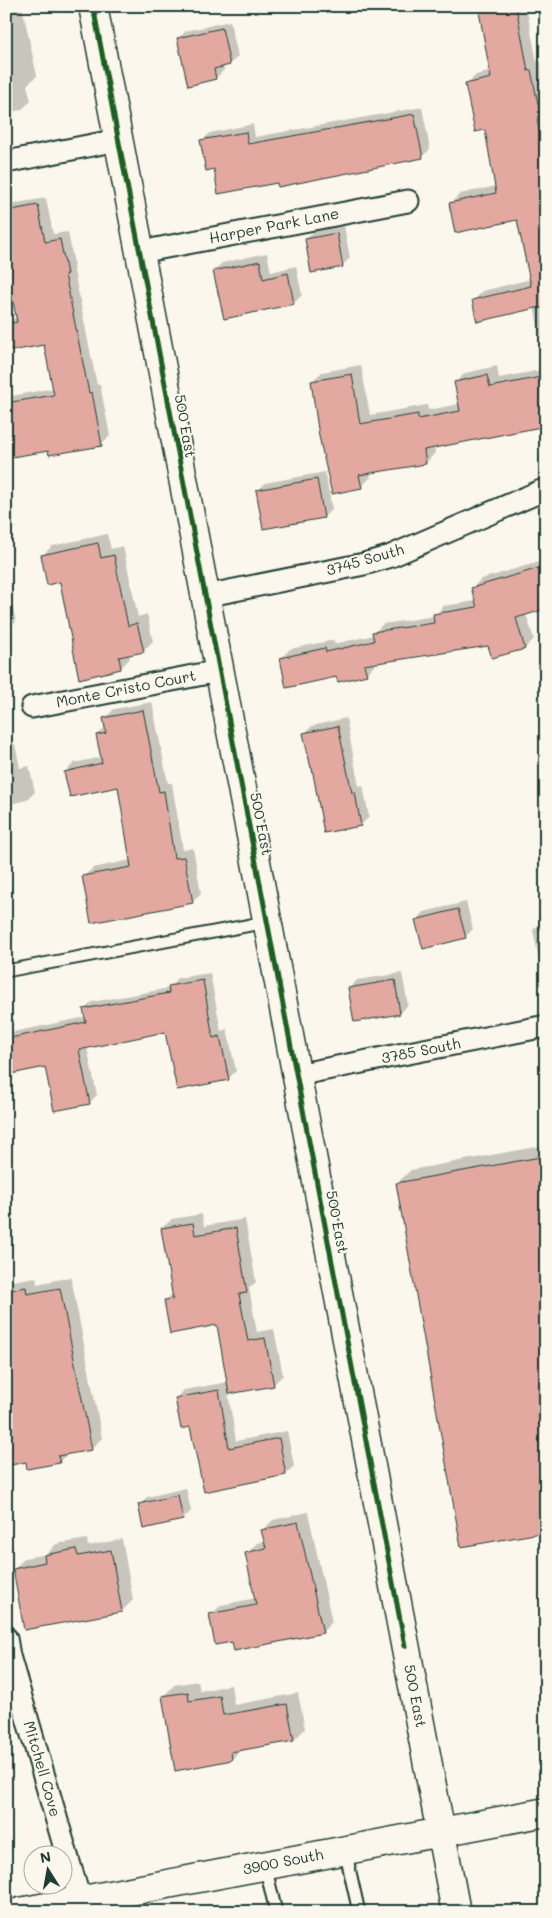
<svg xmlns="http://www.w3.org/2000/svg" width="552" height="1918" font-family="Mali,sans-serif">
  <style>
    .shadow { fill: #0003 }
    .building { fill: #e3a9a0; stroke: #1f3d34 }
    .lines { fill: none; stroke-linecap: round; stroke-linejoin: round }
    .service-casing { stroke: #1f3d34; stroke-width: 15 }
    .minor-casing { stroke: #1f3d34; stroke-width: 25 }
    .tertiary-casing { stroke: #1f3d34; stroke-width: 31 }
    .secondary-casing { stroke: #1f3d34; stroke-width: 31 }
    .service { stroke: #fbf7ec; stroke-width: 11 }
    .minor { stroke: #fbf7ec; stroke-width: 21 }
    .tertiary { stroke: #fbf7ec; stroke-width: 28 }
    .secondary { stroke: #fbf7ec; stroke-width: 28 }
    .cycleway-casing { stroke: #fbf7ec; stroke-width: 8 }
    .cycleway { stroke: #1b5e20; stroke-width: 5 }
    .labels { text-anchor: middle; stroke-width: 4; stroke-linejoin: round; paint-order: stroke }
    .street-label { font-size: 15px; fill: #1f3d34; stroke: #fbf7ec }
  </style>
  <rect width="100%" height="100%" fill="#fbf7ec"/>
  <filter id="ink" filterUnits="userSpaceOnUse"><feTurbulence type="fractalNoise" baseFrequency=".02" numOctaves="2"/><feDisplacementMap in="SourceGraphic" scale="10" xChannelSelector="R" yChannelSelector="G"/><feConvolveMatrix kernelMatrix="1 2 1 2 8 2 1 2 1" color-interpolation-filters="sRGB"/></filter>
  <g filter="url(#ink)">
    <!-- shadow -->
    <g class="shadow">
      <path d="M6,6h16l15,70 -10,9 4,16 -10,9 -15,3z"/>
      <path d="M479,6h47l11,56 4,-1 5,25v278l-12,-57 -61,-6 10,-10 48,-12 -13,-60 -67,-16 9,-9 36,-8 -10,-57 -19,-45 9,-9 15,-4z"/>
      <path d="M230,21l8,35 -8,8 -7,1 1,5 -8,8 -38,-39 8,-8z"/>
      <path d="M422,107l8,42 -8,8 -144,24 -64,-13 -12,-27 8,-8 43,-9 2,13z"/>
      <path d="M46,198l7,36 15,-2 6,32 -1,2 24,119 3,-1 10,52 -9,8 -51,6 -44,7v-60l48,-9 -9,-45 -38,-18 10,-9 -11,-59v-52z"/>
      <path d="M344,226l6,32 -8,8 -36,-27 8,-8z"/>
      <path d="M267,253l4,19 25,-6 6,29 -8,8 -69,15 -11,-47 8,-8z"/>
      <path d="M361,365l9,50 57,-10 1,5 32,-6 -4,-22 9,-9 32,-7 2,12 47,-9v37l-112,40 1,7 -9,10 -57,9 2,5 -10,10 -49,-106 10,-9z"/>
      <path d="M325,472l7,37 -8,8 -66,-26 7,-8z"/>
      <path d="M107,534l4,15 12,-3 15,71 9,-3 6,27 -10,10 -14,3 1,4 -9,10 -60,-88 -19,-24 10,-10z"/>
      <path d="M546,560v48l-20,6 8,25 -9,9 -32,9 -4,-13 -114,18v3l-9,9 -29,1 -56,-17 9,-9 44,-9v4l40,-9v-2l9,-9 52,-8 8,-10 33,-5 -4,-13 9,-9z"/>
      <path d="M6,594h4l6,28 -10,8z"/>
      <path d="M6,663l3,11 -3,3z"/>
      <path d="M152,702l16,81h4l11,67 10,-2 8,45 -9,9 -109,-25 10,-9 38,-8 -12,-75 -54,-13 9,-9 28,-6 -5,-22 9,-8 -1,-9 9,-9z"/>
      <path d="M346,718l13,68 4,-1 6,32 -8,8 -48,-59 -9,-32 8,-8z"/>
      <path d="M15,744l5,24 9,-2 6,26 -8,8 -21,5v-59z"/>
      <path d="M6,867h2l5,30 -7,7z"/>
      <path d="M466,902l7,27 -8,8 -48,-17 7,-8z"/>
      <path d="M546,921v48l-5,1 -8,-40 8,-8z"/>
      <path d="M210,973l11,58 6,-2 9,42 -8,8 -62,-49 -79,17 10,48 -8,8 -43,-37 -40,-19v-9l7,-6 73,-15 -2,-7 8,-8 78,-14 7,-10z"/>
      <path d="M402,973l6,32 -8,8 -50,-25 7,-8z"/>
      <path d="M546,1145v386l-149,-348 14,-13z"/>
      <path d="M202,1214l2,12 41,-7 11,63 -7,6 8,44 17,-3 9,46 -10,10 -45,8 8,48 51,-10 7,35 -8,8 -82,16 -13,-64 -14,-28 7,-8 44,-8 -10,-58 -53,-23 9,-9 -12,-64 10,-9z"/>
      <path d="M36,1277l1,7 34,-7 31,161 -11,11 -23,4 -9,9 -32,-1 -21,4v-183z"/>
      <path d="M186,1488l5,23 -8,8 -43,-14 7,-8z"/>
      <path d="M308,1512l24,110 -10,10 -89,8 -22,-25 10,-10 35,-7 -9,-45 10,-10 8,-2 -2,-11 10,-10z"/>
      <path d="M87,1539l1,7 34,-7 11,61 -11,11 -108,-42 11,-11 22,-4 9,-10z"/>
      <path d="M198,1681l2,10 31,-6 3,20 64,-12 7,36 -11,11 -52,9 -10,10 -69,-62 11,-12z"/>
    </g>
    <!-- building -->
    <g class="building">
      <path d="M478,6h38l12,65 3,-1 10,48 -4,1 9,47v142h-10l-59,14 -5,-22 59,-14 -14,-66 -62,13 -6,-30 47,-10 -11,-63 -10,2 -10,-48 26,-6z"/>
      <path d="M222,28l8,37 -16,4 2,10 -28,7 -11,-48z"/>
      <path d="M414,114l9,44 -145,29 -1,-4 -59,11 -4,-25 -8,2 -6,-31 46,-8 2,12z"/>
      <path d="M38,205l7,37 15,-3 7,35h-2l24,119 3,-1 10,54 -53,9 -1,-4 -42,7v-55l48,-8 -10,-50 -33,6 -5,-25v-2l11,-2 -11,-58v-53z"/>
      <path d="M337,233l6,34 -32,6 -6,-34z"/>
      <path d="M260,261l3,18 25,-6 6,31 -70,15 -11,-48z"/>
      <path d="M352,374l8,50 58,-10v5l42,-8 -6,-29 33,-7 3,12 56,-11v50l-122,24 2,14 -67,11 3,13 -30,6 -13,-58 -8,-55z"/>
      <path d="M317,479l7,39 -61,11 -7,-39z"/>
      <path d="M98,543l3,15 13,-3 14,71 9,-3 7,29 -25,5 2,12 -42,10 -19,-97 -13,3 -6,-30z"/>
      <path d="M546,566v43l-30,9 9,31 -33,9 -4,-12 -124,19 3,10 -29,7 -2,-5 -50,11 -6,-30 45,-10 1,4 48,-11 -2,-9 62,-9 -1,-9 44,-7 -6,-19z"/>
      <path d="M143,710l16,82 5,-1 10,67 10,-1 9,46 -102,20 -9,-47 49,-9 -13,-80 -48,10 -6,-25 38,-9 -6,-28 10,-2 -3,-15z"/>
      <path d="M338,726l14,67 3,-1 6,34 -37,7 -12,-65h-1l-8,-35z"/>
      <path d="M458,909l8,29 -43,11 -8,-29z"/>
      <path d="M203,980l10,58 7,-2 9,44 -52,10 -12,-58 -86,18 11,54 -36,7 -9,-44 -34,7 -5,-21v-14l80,-17 -3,-13 86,-16 -1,-7z"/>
      <path d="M395,980l5,34 -46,8 -6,-34z"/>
      <path d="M546,1156v376l-85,15 -65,-364z"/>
      <path d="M193,1223l2,12 41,-7 11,65 -8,1 9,47 17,-3 9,48 -45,8 -12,-69 -47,9 -6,-34 9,-1 -12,-71z"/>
      <path d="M26,1287l1,7 33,-6 32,162 -34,6 2,7 -33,6 -1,-7 -20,4v-175z"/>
      <path d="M219,1390l10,58 50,-10 7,37 -82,17 -14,-65 -9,2 -6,-31z"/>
      <path d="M178,1495l5,25 -40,9 -5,-25z"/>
      <path d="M298,1522l25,111 -89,18 -2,-9 -17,3 -6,-31 47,-9 -11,-52 21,-5 -5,-18z"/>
      <path d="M76,1549l2,7 33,-6 11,62 -98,18 -11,-61 32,-7 -1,-7z"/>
      <path d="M188,1692l1,9 31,-5 3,19 64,-11 7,37 -63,11 1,8 -57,11 -13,-75z"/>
    </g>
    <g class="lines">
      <!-- service casing -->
      <g class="service-casing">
        <g id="service">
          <path d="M6,971l261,-49"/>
          <path d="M345,1850l14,62"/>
          <path d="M265,1865l11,47"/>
        </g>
      </g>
      <!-- minor casing -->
      <g class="minor-casing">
        <g id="minor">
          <path d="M6,162l112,-22"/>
          <path d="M140,252l268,-51"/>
          <path d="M205,596l159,-32 27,-8 155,-67"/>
          <path d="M32,707l187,-36"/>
          <path d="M296,1075l250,-49"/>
          <path d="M6,1638l3,18 71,244"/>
        </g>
      </g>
      <!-- tertiary casing -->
      <g class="tertiary-casing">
        <path id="tertiary" d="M93,6l363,1906"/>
      </g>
      <!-- secondary casing -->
      <g class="secondary-casing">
        <path id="secondary" d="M20,1912l526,-100"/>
      </g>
      <!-- service -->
      <use href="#service" class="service"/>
      <!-- minor -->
      <use href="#minor" class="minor"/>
      <!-- tertiary -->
      <use href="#tertiary" class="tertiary"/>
      <!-- secondary -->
      <use href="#secondary" class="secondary"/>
      <!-- cycleway casing -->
      <g class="cycleway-casing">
        <path id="cycleway" d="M93,6l312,1640"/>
      </g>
      <!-- cycleway -->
      <use href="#cycleway" class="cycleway"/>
    </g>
  </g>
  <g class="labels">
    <!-- street labels -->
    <g class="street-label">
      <text transform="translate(274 226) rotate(-11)" y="5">Harper Park Lane</text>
      <text transform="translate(185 426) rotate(80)" y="5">500 East</text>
      <text transform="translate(365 560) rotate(-16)" y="5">3745 South</text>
      <text transform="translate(126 689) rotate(-11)" y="5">Monte Cristo Court</text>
      <text transform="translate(261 824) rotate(79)" y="5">500 East</text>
      <text transform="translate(421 1051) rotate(-11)" y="5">3785 South</text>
      <text transform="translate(337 1222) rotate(79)" y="5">500 East</text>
      <text transform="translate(415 1696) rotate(79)" y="5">500 East</text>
      <text transform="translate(42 1769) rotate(74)" y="5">Mitchell Cove</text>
      <text transform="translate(283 1862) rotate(-11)" y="5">3900 South</text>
    </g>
  </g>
  <!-- margin -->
  <rect width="552" height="1918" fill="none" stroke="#fbf7ec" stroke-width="25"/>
  <rect x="12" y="12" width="527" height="1893" fill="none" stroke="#1f3d34" stroke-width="2" filter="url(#ink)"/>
  <!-- north arrow -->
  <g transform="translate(48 1870) rotate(349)"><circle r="24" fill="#fbf7ec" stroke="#a3ada2"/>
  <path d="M0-4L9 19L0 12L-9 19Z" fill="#1f3d34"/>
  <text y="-8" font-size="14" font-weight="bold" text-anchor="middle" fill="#1f3d34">N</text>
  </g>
</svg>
